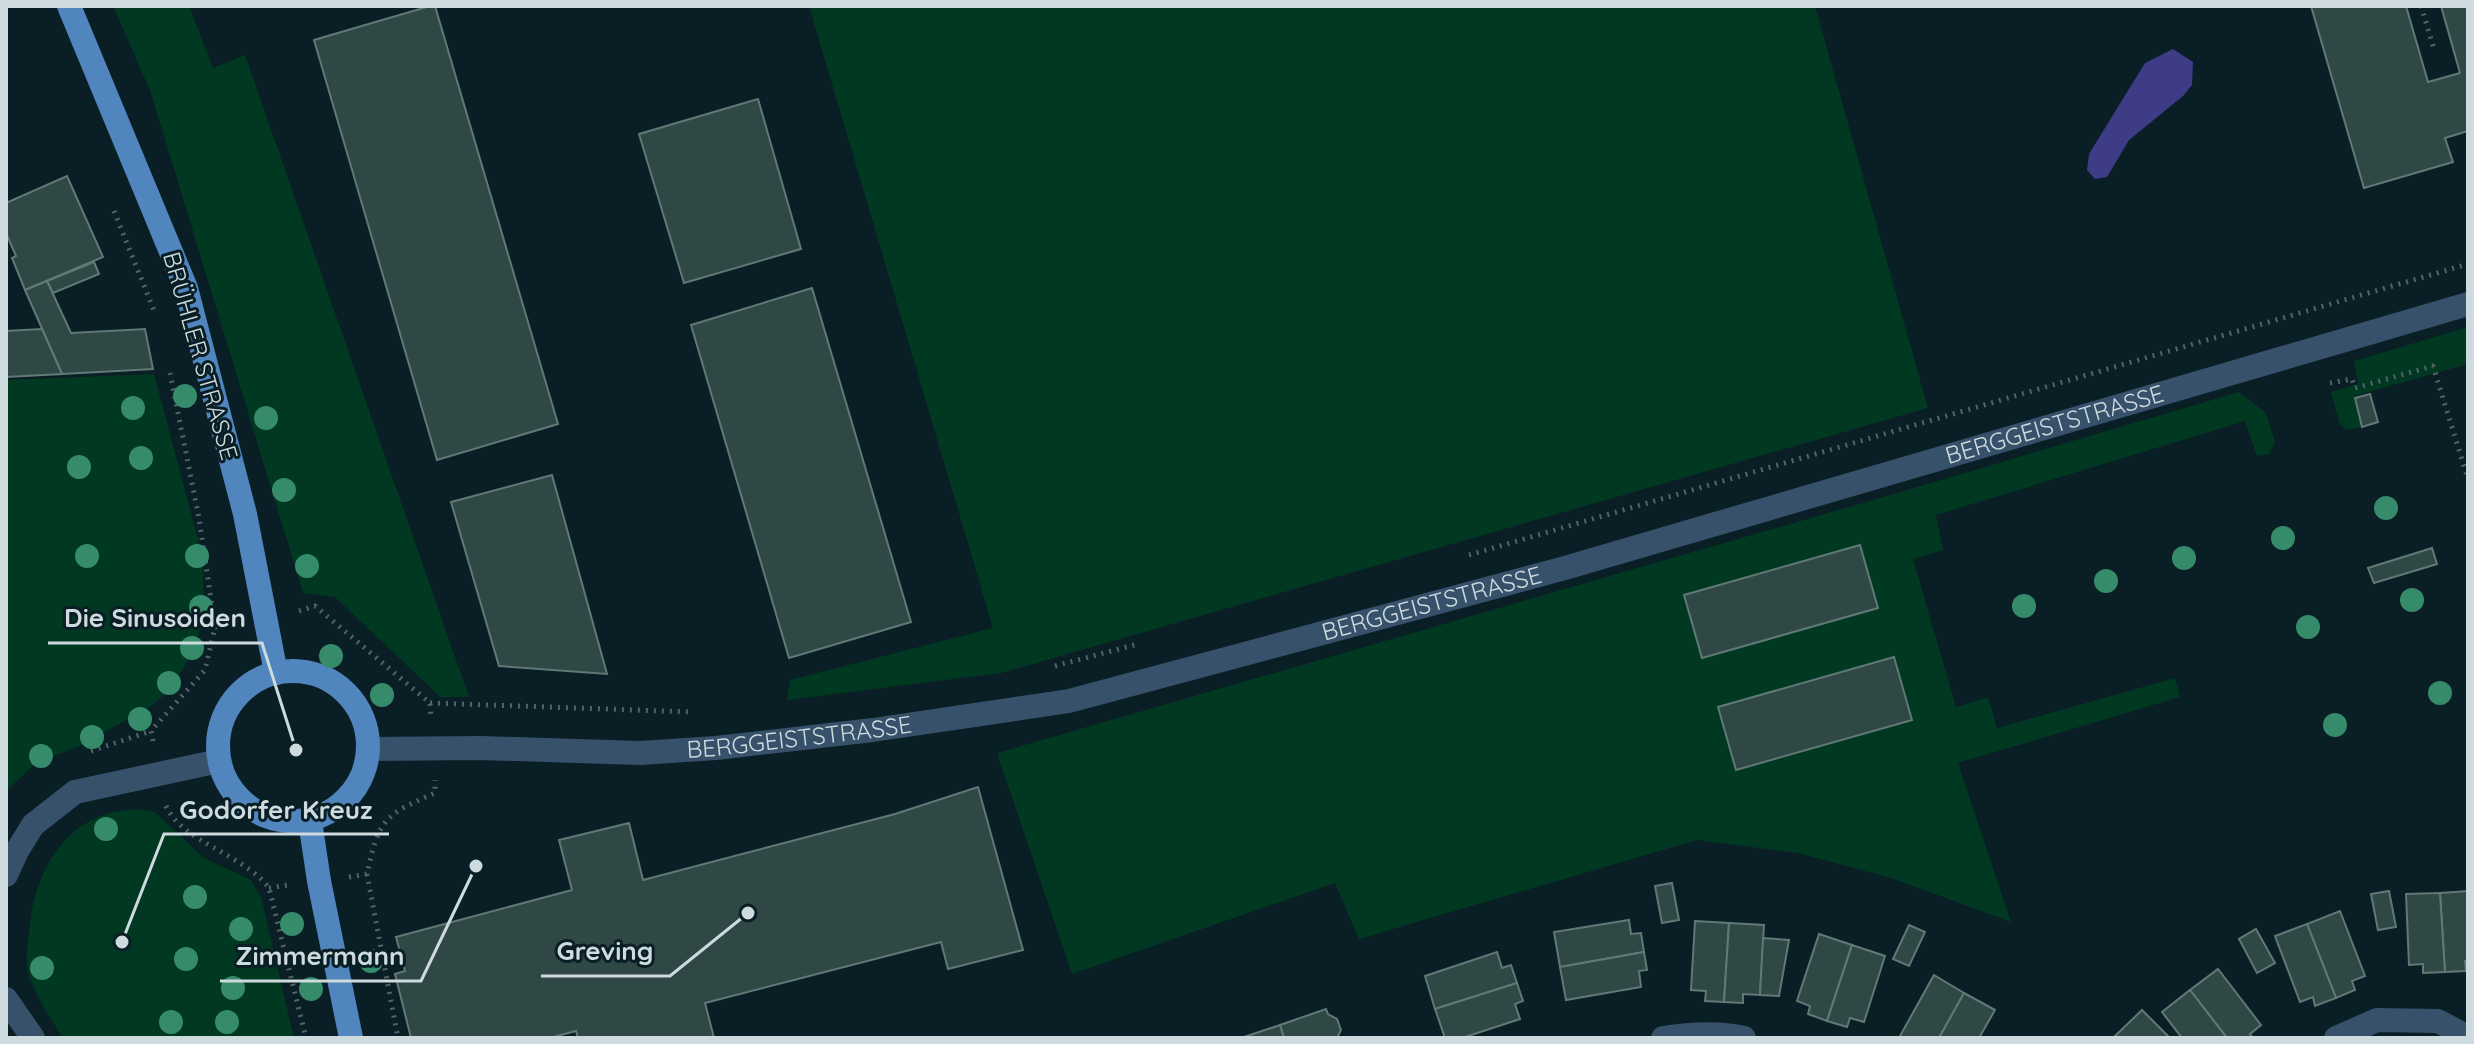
<svg xmlns="http://www.w3.org/2000/svg" width="2474" height="1044" font-family="Quicksand,sans-serif">
  <style>
    .green { fill: #003822 }
    .water { fill: #3e3c86 }
    .building { fill: #2f4745; stroke: #607977; stroke-width: 2 }
    .lines { fill: none; stroke-linecap: round; stroke-linejoin: round }
    .path { stroke: #526369; stroke-width: 5; stroke-dasharray: 2 6; stroke-linecap: butt }
    .minor { stroke: #37516b; stroke-width: 24 }
    .major { stroke: #5085bd; stroke-width: 24 }
    .tree { fill: #368b6b }
    .labels { text-anchor: middle; stroke-width: 6; stroke-linejoin: round; paint-order: stroke }
    .street-label { font-size: 24px; fill: #cddade; stroke: #0a1e25 }
    .leader { fill: none; stroke: #cddade; stroke-width: 3 }
    .callout-dot { fill: #cddade; stroke: #0a1e25; stroke-width: 3 }
    .callout-label { font-size: 26px; text-anchor: middle; font-weight: bold; fill: #cddade; stroke: #0a1e25; stroke-width: 6; stroke-linejoin: round; paint-order: stroke }
  </style>
  <rect width="100%" height="100%" fill="#0a1e25"/>
  <!-- green -->
  <g class="green">
    <path d="M113,6h76l24,62 32,-13 224,642h-29l-105,-100 -32,-4 -153,-503z"/>
    <path d="M809,6h1006l113,402 -927,265 -214,27 3,-20 203,-52z"/>
    <path d="M2468,327v37l-114,32 8,31 -16,3 -6,-5 -9,-33 27,-8 -4,-23z"/>
    <path d="M154,374l48,180 2,58 -9,37 -25,41 -19,16 -71,40 -43,16 -31,29v-411z"/>
    <path d="M2239,392l27,21 9,29 -6,12 -12,2 -12,-35 -309,94 7,35 -30,9 43,148 32,-10 9,31 178,-50 5,19 -222,66 53,159 -120,-44 -93,-25 -101,-13 -338,99 -24,-56 -263,91 -75,-221 876,-253z"/>
    <path d="M136,809l19,3 49,46 47,22 10,17 33,141h-231c-12,-19 -25,-38 -33,-59 -6,-17 -2,-38 0,-55 5,-47 28,-94 76,-110 9,-3 20,-4 30,-5z"/>
  </g>
  <!-- water -->
  <path class="water" d="M2173,49l20,13 -1,23 -9,11 -54,44 -22,37 -12,2 -8,-9 2,-16 56,-91z"/>
  <!-- building -->
  <g class="building">
    <path d="M430,6h5l123,418 -121,36 -123,-420z"/>
    <path d="M2311,6h95l22,76 32,-9 -19,-67h27v125l-23,7 8,24 -89,26z"/>
    <path d="M758,99l43,150 -117,34 -45,-149z"/>
    <path d="M67,176l36,81 -78,33 -13,-32 4,-2 -10,-23v-30z"/>
    <path d="M94,262l5,12 -46,19 -6,-12z"/>
    <path d="M47,281l24,52 74,-4 8,40 -91,5 -37,-84z"/>
    <path d="M812,288l99,334 -122,36 -98,-333z"/>
    <path d="M42,329l20,45 -56,3v-46z"/>
    <path d="M2370,394l8,28 -16,5 -7,-29z"/>
    <path d="M552,475l55,199 -108,-8 -48,-164z"/>
    <path d="M1860,545l18,63 -176,50 -18,-63z"/>
    <path d="M2432,548l5,16 -63,19 -6,-15z"/>
    <path d="M1894,657l18,63 -176,50 -18,-63z"/>
    <path d="M978,787l45,163 -75,19 -7,-27 -236,61 9,35h-136l-2,-7 -27,7h-138l-16,-64 10,-3 -9,-34 176,-47 -13,-50 70,-17 14,57 252,-66z"/>
    <path d="M1672,883l7,37 -17,3 -7,-37z"/>
    <path d="M2389,891l7,36 -18,3 -7,-36z"/>
    <path d="M2468,891v70h-3l1,10 -21,1 -5,-79z"/>
    <path d="M2440,893l5,79 -22,1v-9l-14,1 -3,-71z"/>
    <path d="M2340,911l25,65 -13,5 3,9 -19,8 -29,-74z"/>
    <path d="M1629,920l2,14 10,-1 3,19 -84,15 -6,-35z"/>
    <path d="M1695,921l34,2 -5,79 -19,-1 1,-10 -15,-1z"/>
    <path d="M1729,923l35,2 -4,70 -17,-1v9l-19,-1z"/>
    <path d="M2307,924l29,74 -21,8 -2,-9 -13,5 -25,-66z"/>
    <path d="M1909,925l16,7 -16,34 -16,-7z"/>
    <path d="M2256,929l19,34 -18,10 -18,-34z"/>
    <path d="M1819,934l33,11 -25,76 -19,-7 2,-8 -13,-5z"/>
    <path d="M1763,938l26,2 -10,56 -19,-1z"/>
    <path d="M1852,945l33,11 -21,66 -14,-4 -3,9 -20,-6z"/>
    <path d="M1497,952l5,16 9,-3 6,18 -82,26 -10,-33z"/>
    <path d="M1644,952l3,18 -8,1 2,16 -75,13 -6,-33z"/>
    <path d="M2218,969l43,56 -11,9 3,4h-26l-37,-48z"/>
    <path d="M1934,975l30,18 -25,45h-35l-4,-2z"/>
    <path d="M1517,983l6,18 -8,3 5,15 -58,19h-17l-10,-29z"/>
    <path d="M2190,990l37,48h-45l-20,-26z"/>
    <path d="M1964,993l31,17 -16,28h-40z"/>
    <path d="M1326,1009l2,5 9,5 4,11 -4,8h-53l-4,-13z"/>
    <path d="M2142,1010l28,28h-53l-2,-2z"/>
    <path d="M1280,1025l4,13h-43z"/>
  </g>
  <g class="lines">
    <!-- path -->
    <g class="path">
      <path d="M2421,6l14,46"/>
      <path d="M114,211l41,102"/>
      <path d="M2330,383l22,-4 3,9 78,-22 35,113"/>
      <path d="M1469,555l999,-291"/>
      <path d="M299,611l16,-5 115,97 1,15"/>
      <path d="M215,627l19,-3"/>
      <path d="M1055,666l83,-22"/>
      <path d="M430,703l263,9"/>
      <path d="M153,741l-2,-10 54,-61 10,-43 -16,-109 -29,-145"/>
      <path d="M91,751l60,-20"/>
      <path d="M166,806c16,36 79,49 103,82l37,150"/>
      <path d="M367,874l31,164"/>
      <path d="M349,877l18,-3c12,-55 17,-59 68,-81v-13"/>
      <path d="M269,888l19,-3"/>
    </g>
    <!-- minor -->
    <g class="minor">
      <path id="s1" d="M368,749l113,-1 159,5 76,-5 157,-18 196,-29 496,-133 903,-264"/>
      <path d="M6,875l11,-24 16,-26 42,-33 144,-31"/>
      <path d="M6,999l27,39"/>
      <path d="M1663,1038c26,-4 55,-6 81,0"/>
      <path d="M2336,1038l41,-18 61,1 30,16"/>
    </g>
    <!-- major -->
    <g class="major">
      <path d="M69,6l117,282 59,226 31,159"/>
      <circle cx="293" cy="746" r="75"/>
      <path d="M310,821l9,60 32,157"/>
    </g>
  </g>
  <!-- trees -->
  <g class="tree">
    <circle cx="185" cy="396" r="12"/>
    <circle cx="133" cy="408" r="12"/>
    <circle cx="266" cy="418" r="12"/>
    <circle cx="141" cy="458" r="12"/>
    <circle cx="79" cy="467" r="12"/>
    <circle cx="284" cy="490" r="12"/>
    <circle cx="2386" cy="508" r="12"/>
    <circle cx="2283" cy="538" r="12"/>
    <circle cx="87" cy="556" r="12"/>
    <circle cx="197" cy="556" r="12"/>
    <circle cx="2184" cy="558" r="12"/>
    <circle cx="307" cy="566" r="12"/>
    <circle cx="2106" cy="581" r="12"/>
    <circle cx="2412" cy="600" r="12"/>
    <circle cx="2024" cy="606" r="12"/>
    <circle cx="201" cy="607" r="12"/>
    <circle cx="2308" cy="627" r="12"/>
    <circle cx="192" cy="648" r="12"/>
    <circle cx="331" cy="656" r="12"/>
    <circle cx="169" cy="683" r="12"/>
    <circle cx="2440" cy="693" r="12"/>
    <circle cx="382" cy="695" r="12"/>
    <circle cx="140" cy="719" r="12"/>
    <circle cx="2335" cy="725" r="12"/>
    <circle cx="92" cy="737" r="12"/>
    <circle cx="41" cy="756" r="12"/>
    <circle cx="106" cy="829" r="12"/>
    <circle cx="195" cy="897" r="12"/>
    <circle cx="292" cy="924" r="12"/>
    <circle cx="241" cy="929" r="12"/>
    <circle cx="186" cy="959" r="12"/>
    <circle cx="371" cy="961" r="12"/>
    <circle cx="42" cy="968" r="12"/>
    <circle cx="233" cy="988" r="12"/>
    <circle cx="311" cy="989" r="12"/>
    <circle cx="171" cy="1022" r="12"/>
    <circle cx="227" cy="1022" r="12"/>
  </g>
  <g class="labels">
    <!-- street labels -->
    <g class="street-label">
      <text transform="translate(200 356) rotate(74)" y="8">BRÜHLER STRASSE</text>
      <text dy="8" stroke="none"><textPath href="#s1" startOffset="1728">BERGGEISTSTRASSE</textPath></text>
      <text dy="8" stroke="none"><textPath href="#s1" startOffset="1080">BERGGEISTSTRASSE</textPath></text>
      <text dy="8" stroke="none"><textPath href="#s1" startOffset="432">BERGGEISTSTRASSE</textPath></text>
    </g>
  </g>
  <!-- callouts -->
  <path class="leader" d="M296 750L262 643H48M122 942L164 834H389M748 913L670 976H541M476 866L421 981H220"/>
  <g class="callout-dot">
    <circle cx="296" cy="750" r="8"/>
    <circle cx="122" cy="942" r="8"/>
    <circle cx="748" cy="913" r="8"/>
    <circle cx="476" cy="866" r="8"/>
  </g>
  <g class="callout-label">
    <text x="155" y="627">Die Sinusoiden</text>
    <text x="276" y="819">Godorfer Kreuz</text>
    <text x="605" y="960">Greving</text>
    <text x="320" y="965">Zimmermann</text>
  </g>
  <!-- border -->
  <rect width="2474" height="1044" fill="none" stroke="#cddade" stroke-width="16"/>
</svg>
